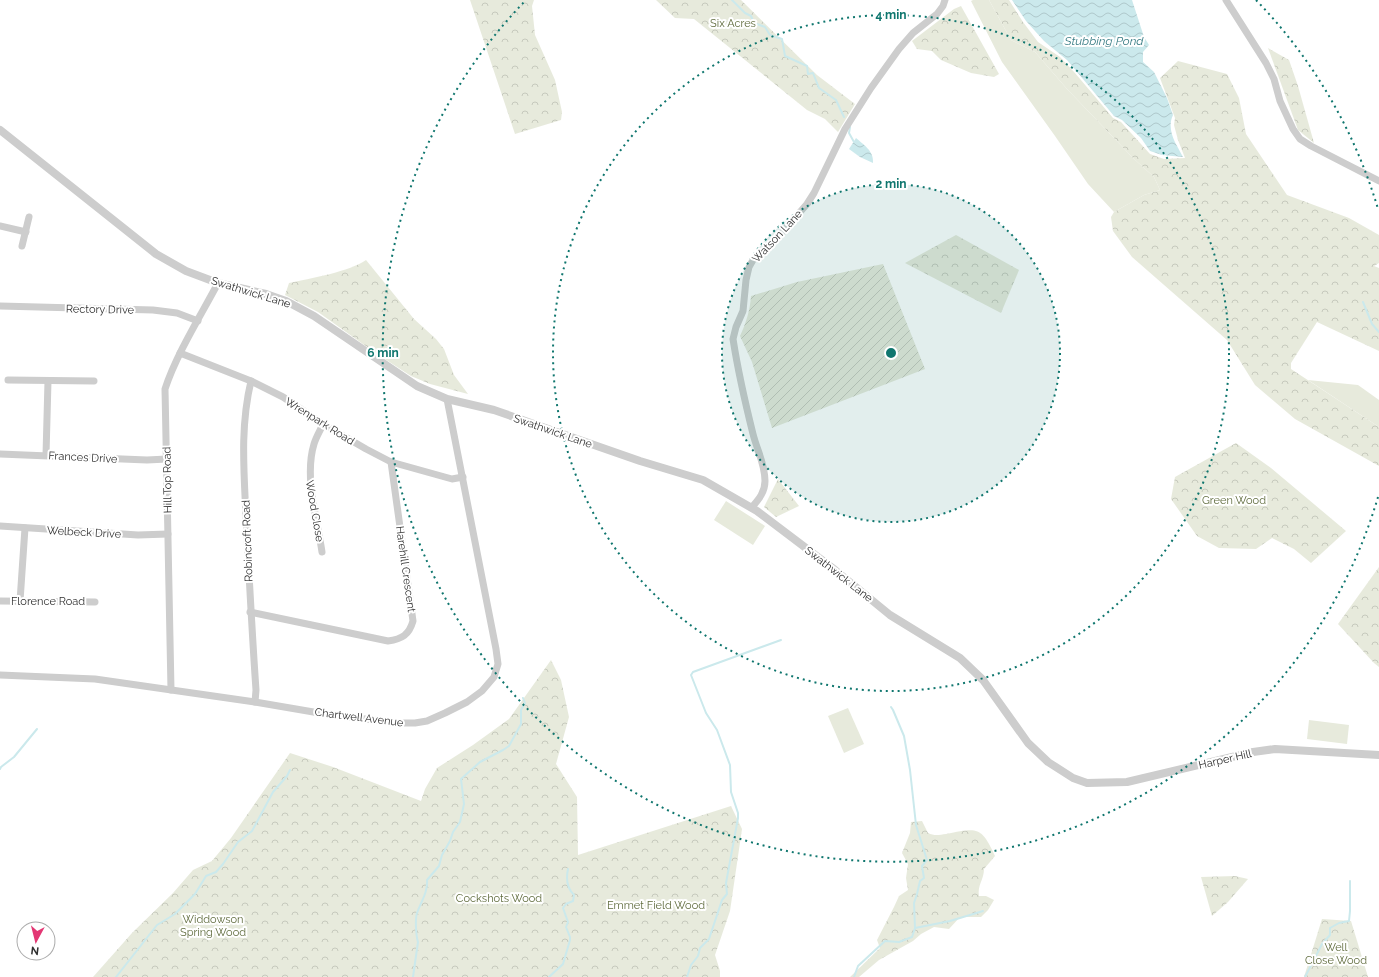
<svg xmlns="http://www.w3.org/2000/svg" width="1379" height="977" font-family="Raleway,sans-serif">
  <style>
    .grass { fill: #e7eadc }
    .forest { fill: url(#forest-crowns) }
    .garden { fill: url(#garden-furrows) }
    .water { fill: url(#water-waves) }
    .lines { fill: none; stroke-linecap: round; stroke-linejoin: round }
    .stream { stroke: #cbe9ec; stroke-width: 2 }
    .minor { stroke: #cdcdcd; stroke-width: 7 }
    .tertiary { stroke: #cdcdcd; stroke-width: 8 }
    .ring { fill: none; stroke: #0f766e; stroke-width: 2; stroke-dasharray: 2 4 }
    .labels { text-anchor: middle; stroke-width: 4; stroke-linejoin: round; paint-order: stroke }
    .park-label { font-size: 11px; fill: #606c3e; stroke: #fff }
    .street-label { font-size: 11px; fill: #303030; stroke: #fff }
    .water-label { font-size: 12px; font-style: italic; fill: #3a7d85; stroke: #fff }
    .centre { fill: #0f766e; stroke: #fff; stroke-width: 2 }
    .ring-label { font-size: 12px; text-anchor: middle; font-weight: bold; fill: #0f766e; stroke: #fff; stroke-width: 4; stroke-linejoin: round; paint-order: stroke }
  </style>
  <defs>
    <pattern id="forest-crowns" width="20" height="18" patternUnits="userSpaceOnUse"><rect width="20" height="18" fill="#e7eadc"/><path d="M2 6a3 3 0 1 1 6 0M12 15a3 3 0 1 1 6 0" fill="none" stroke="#c6c9bd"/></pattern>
    <pattern id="garden-furrows" width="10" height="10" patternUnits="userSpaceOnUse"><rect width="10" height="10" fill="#e7eadc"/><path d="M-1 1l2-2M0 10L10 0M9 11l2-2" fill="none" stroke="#c6c9bd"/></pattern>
    <pattern id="water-waves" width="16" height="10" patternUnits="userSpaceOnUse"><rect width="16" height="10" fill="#cbe9ec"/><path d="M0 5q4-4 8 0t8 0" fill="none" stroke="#afc8cb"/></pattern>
  </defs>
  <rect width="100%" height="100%" fill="#fff"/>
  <!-- grass -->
  <g class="grass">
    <path d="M973,0h16l22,40 24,12 32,37 66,69 21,19 6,13 -16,5 -30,17 -26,-28 -33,-48 -53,-74 -31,-61z"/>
    <path d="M1308,380l50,5 21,15v27z"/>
    <path d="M726,501l39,25 -12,19 -39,-25z"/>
    <path d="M848,708l16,36 -20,9 -16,-37z"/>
    <path d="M1309,720l40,5 -2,19 -40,-5z"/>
  </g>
  <!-- forest -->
  <g class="forest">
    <path d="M470,0h64l-2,6 3,29 20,45 7,32 -1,8 -46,14z"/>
    <path d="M656,0h85l76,75 38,29 -17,28 -13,-13 -18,-9 -113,-91 -19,-1z"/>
    <path d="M989,0h20l14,22 15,20 22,15 15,16 38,45 8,4 29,32 14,5 21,-1 -7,-18 -4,-15 1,-7 -15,-40 18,-17 49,13 12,24 7,36 41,61 62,23 30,17v28l-5,3 5,2v83l-62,-29 -26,41v6l88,58v39l-84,-47 -40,-34 -28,-45 -95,-83 -19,-26 -2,-14 3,-5 30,-17 16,-5 -6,-13 -21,-19 -66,-69 -32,-37 -24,-12z"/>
    <path d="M961,6l38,68 -5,3 -23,-4 -30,-13 -9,-9 -15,-2 -5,-8 42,-32z"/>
    <path d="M1268,48l21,12 9,26 16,57 -16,-13z"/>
    <path d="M956,235l63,35 -18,43 -96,-50z"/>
    <path d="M366,260l48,59 22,20 8,10 10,26 14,19 -38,-10 -19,-8 -37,-24 -56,-40 -33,-17 4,-12c20,-4 62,-12 77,-23z"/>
    <path d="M1236,443l35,25 75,63 -35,32 -17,-14 -22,-11 -16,11 -37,-1 -22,-12 -26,-37 4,-22z"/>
    <path d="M778,479l21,27 -23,11 -12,-10z"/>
    <path d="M1379,567v100l-5,-4 -36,-39z"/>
    <path d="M551,660l10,20 8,37 -13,47 21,33 1,58 153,-49 11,23 -12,82 -15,44 5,16v6h-627l39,-44 41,-40 20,-23 19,-9 19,-23 59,-85 43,14 88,34 4,-12 12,-21 36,-23 36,-26z"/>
    <path d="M922,821l6,12c6,3 11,2 18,1 32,-6 35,-8 49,22l-11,13c0,11 -7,16 -5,27h7l8,4 -6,10 -7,7h-21l-11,12 -15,-2 -13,7 -8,7 -34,19 -20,17h-9l30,-29 -3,-8 17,-33 5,-11 9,-6 -2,-12 2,-14 -6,-11 8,-20 1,-11z"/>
    <path d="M1235,876l13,3 -20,23 -16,14 -11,-39z"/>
    <path d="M1322,919l29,2 17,56h-64z"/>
  </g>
  <!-- garden -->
  <path class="garden" d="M883,264l42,105 -153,59 -20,-66 -12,-26c6,-13 10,-25 11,-40l46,-14z"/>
  <!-- water -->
  <g class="water">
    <path d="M1012,0h120l12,37 5,8 -6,7v10l11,10 13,26 6,17c-7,15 3,29 10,42l-21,-2 -12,-4 -9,-13 -19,-18 -8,-4 -47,-56 -23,-19 -18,-20z"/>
    <path d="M856,138c8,7 18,13 17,25l-13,-6 -11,-8z"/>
  </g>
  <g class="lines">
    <!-- stream -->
    <g class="stream">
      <path d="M732,0l13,13 6,3 3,7 11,4 5,8 12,4 3,17 22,10 1,8 5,-1 6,15 17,12 8,17"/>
      <path d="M850,127l-1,6 5,9"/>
      <path d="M1363,302l9,22 7,8"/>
      <path d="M0,769l1,-2 13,-10 23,-28"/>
      <path d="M915,928l35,-7 33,-10"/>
      <path d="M116,977l41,-52 18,-11 20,-20 11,-18 10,-4 7,-8 15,-22 14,-11 21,-39 14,-16 3,-6"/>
      <path d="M413,977l5,-35c-2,-6 -3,-23 -1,-29 4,-11 11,-21 10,-33l12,-14 3,-11 8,-14 3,-9 7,-10 4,-18 -3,-25 19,-17 23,-12 6,-4 12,-22v-14l4,-7 -2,-5"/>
      <path d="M549,977l14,-13 7,-24v-3l-4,-10 2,-5 -5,-14 3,-4 7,-3 1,-6c-7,-7 -8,-17 -6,-26"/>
      <path d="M687,977l4,-12 7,-9 2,-8 9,-9 13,-39 5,-6 -1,-11 12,-65v-5l-7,-21 -1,-27 -13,-35 -11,-17 -15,-38 2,-3 88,-32"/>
      <path d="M854,977l4,-11 27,-25 14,1 13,-5 3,-9 -1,-25 3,-9 3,-13 4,-3 -2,-12 5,-6 -11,-35 -6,-55 -6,-34 -11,-26 -2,-3"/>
      <path d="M1305,977l17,-33 8,-9v-7l9,-5 10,-2 1,-10v-30"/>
    </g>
    <!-- minor -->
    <g class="minor">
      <path d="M1226,0l40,63 8,16 6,22 13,28 7,10 11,7 68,35"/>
      <path d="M0,226l26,6"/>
      <path d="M22,246l7,-29"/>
      <path d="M0,306l153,4 24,3 21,8"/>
      <path d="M180,353l71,28 32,16 40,27 43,25 25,13 61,17 11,-2"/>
      <path d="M8,380l86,1"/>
      <path d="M251,381c-11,46 -7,90 -5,136 3,58 6,116 10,173l-1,12"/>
      <path d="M0,454l147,6 20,-1"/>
      <path d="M46,455l2,-74"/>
      <path d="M752,507c7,-8 13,-15 13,-26 0,-17 -8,-31 -12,-47 -8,-32 -15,-63 -20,-95l3,-12 7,-16 3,-31 3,-13 4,-7 27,-25 27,-31 7,-11 31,-64 26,-41 28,-39 14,-16 24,-19 6,-8 2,-6"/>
      <path d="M0,526l138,9 30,-1"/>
      <path d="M322,552c-5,-34 -18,-75 -8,-108 2,-7 6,-13 9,-20"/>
      <path d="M0,601l95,1"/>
      <path d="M20,601l5,-73"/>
      <path d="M250,612l138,29c14,-2 21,-6 25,-20l-22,-159"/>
      <path d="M0,675l95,4 160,23 76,13 68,8h16l12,-2 18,-8 22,-11 15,-11 12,-14 4,-13 -2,-15 -49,-250"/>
      <path d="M171,690l-6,-301c12,-36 35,-72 53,-106"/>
    </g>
    <!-- tertiary -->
    <path class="tertiary" d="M0,130l156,124 30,17 32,12 48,11 20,7 28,15 103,70 30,13 47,11 146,51 63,19 54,31 78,59 55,45 70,43 23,22 45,63 20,19 25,16 14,5 40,-1 126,-30 22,-3 104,6"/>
  </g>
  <!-- distance rings -->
  <circle cx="891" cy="353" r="169" fill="#0f766e" fill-opacity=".12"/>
  <g class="ring">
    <circle cx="891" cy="353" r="169"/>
    <circle cx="891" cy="353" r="338"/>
    <path d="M1378 497A508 508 0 1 1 526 0M1256 0A508 508 0 0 1 1378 209"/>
  </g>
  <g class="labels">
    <!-- park labels -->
    <g class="park-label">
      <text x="733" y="27">Six Acres</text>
      <text x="1234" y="504">Green Wood</text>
      <text x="499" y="902">Cockshots Wood</text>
      <text x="656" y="909">Emmet Field Wood</text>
      <text x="213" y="923">Widdowson<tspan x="213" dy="13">Spring Wood</tspan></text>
      <text x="1336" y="951">Well<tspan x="1336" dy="13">Close Wood</tspan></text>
    </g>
    <!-- street labels -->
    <g class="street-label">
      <text transform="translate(777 236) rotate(-47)" y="4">Watson Lane</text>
      <text transform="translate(251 292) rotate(17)" y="4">Swathwick Lane</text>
      <text transform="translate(100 309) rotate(1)" y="4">Rectory Drive</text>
      <text transform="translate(320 421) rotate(32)" y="4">Wrenpark Road</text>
      <text transform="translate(553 431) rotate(19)" y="4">Swathwick Lane</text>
      <text transform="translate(83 457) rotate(3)" y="4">Frances Drive</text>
      <text transform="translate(167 480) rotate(-91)" y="4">Hill Top Road</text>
      <text transform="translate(315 511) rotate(80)" y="4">Wood Close</text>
      <text transform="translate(84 532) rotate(3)" y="4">Welbeck Drive</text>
      <text transform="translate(247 541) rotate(-92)" y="4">Robincroft Road</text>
      <text transform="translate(406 569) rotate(82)" y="4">Harehill Crescent</text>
      <text transform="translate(839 574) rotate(38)" y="4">Swathwick Lane</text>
      <text x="48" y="605">Florence Road</text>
      <text transform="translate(359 717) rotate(7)" y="4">Chartwell Avenue</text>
      <text transform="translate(1225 759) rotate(-13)" y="4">Harper Hill</text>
    </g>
    <!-- water labels -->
    <g class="water-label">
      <text x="1104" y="45">Stubbing Pond</text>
    </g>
  </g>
  <circle cx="891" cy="353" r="6" class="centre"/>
  <g class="ring-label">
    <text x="891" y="19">4 min</text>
    <text x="891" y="188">2 min</text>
    <text x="383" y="357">6 min</text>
  </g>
  <!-- north arrow -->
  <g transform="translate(36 941) rotate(187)"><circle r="19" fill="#ffffff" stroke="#acacac"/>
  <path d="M0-3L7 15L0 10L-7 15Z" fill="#e33774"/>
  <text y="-6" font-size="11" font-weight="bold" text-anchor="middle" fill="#303030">N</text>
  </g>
</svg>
